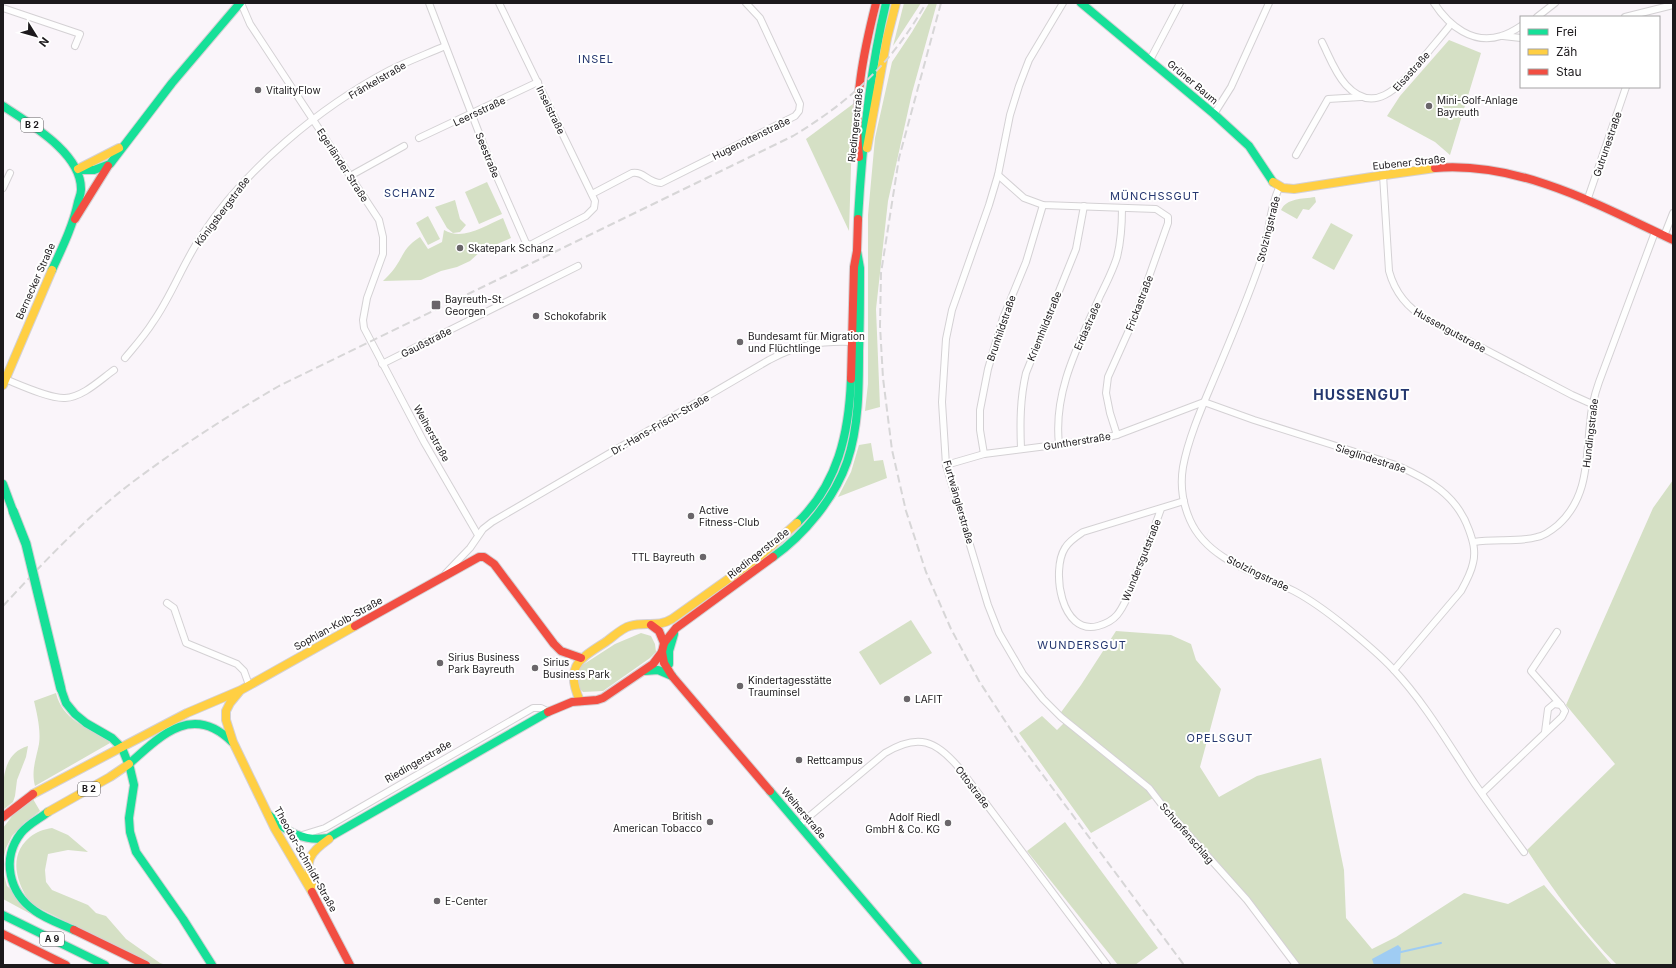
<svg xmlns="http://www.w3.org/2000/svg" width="1676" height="968" font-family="Inter,sans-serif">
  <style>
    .green { fill: #d5e0c5 }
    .water { fill: #9fccf3 }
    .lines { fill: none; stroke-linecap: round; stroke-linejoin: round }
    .stream { stroke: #9fccf3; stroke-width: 2 }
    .street-casing { stroke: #d4d1d4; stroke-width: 8 }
    .fast-casing { stroke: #d4d1d4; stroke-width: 10 }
    .slow-casing { stroke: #d4d1d4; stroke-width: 10 }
    .jam-casing { stroke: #d4d1d4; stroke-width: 10 }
    .street { stroke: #fefefe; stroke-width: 6 }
    .fast { stroke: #16e098; stroke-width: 8 }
    .slow { stroke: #ffcf43; stroke-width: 8 }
    .jam { stroke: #f24e42; stroke-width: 8 }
    .rail { stroke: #d7d6d7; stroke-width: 2; stroke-dasharray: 8 4; stroke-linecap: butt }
    .fast-bridge-casing { stroke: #d4d1d4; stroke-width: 11; stroke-linecap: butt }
    .fast-bridge { stroke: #16e098; stroke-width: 9 }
    .poi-dot { fill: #6a666a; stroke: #fff; stroke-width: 1.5 }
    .labels { text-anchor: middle; stroke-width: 4; stroke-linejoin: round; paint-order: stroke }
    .shield { fill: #fff; stroke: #605e60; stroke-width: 1 }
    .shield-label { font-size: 9px; font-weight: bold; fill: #1c191c }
    .street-label { font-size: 10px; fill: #1c191c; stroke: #fff }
    .poi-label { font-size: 10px; fill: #1c191c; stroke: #fff; text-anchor: start }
    .neighbourhood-label { font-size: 11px; letter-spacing: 1px; fill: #24376f; stroke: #fff }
    .district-label { font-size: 14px; font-weight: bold; letter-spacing: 1px; fill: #24376f; stroke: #fff }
  </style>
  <rect width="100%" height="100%" fill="#faf5fa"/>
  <!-- green -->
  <g class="green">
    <path d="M904,3h17l-28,43z"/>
    <path d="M929,3h8l-25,90 -24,108 -12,108 4,98 -15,4 3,-27v-169l7,-77 17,-76 20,-30z"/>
    <path d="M1449,40l32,13 -31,102 -15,-13 -48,-26 13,-20z"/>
    <path d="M853,104l-4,127 -43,-92z"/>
    <path d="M487,182l15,32 -23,10 -14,-32z"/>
    <path d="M1315,197l1,5 -7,8 -6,-1 -6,10 -16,-9c6,-12 21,-11 34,-13z"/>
    <path d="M455,200l5,19 6,6 -6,7 -7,1 -6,-5 -12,-21z"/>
    <path d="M428,216l12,23 -12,6 -12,-22z"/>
    <path d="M503,218l8,20 -30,13 -11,10 -13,6 -16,4 -20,9 -38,1c4,-4 8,-8 11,-12 11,-15 8,-20 26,-32l8,12 14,-7 2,-12c19,11 40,-4 59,-12z"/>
    <path d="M1331,223l22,12 -19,35 -22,-12z"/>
    <path d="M871,443l3,18 9,-1 4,18 -49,19 13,-25 8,-27z"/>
    <path d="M1673,480v485h-56c-34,-34 -64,-75 -90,-115l88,-86 -49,-59 87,-197z"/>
    <path d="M911,620l21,33 -52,32 -21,-33z"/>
    <path d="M1116,631l55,4 20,9 5,16 25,29 -21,78 19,30 38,-21 64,-18 23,112 2,48 26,31 24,-12 68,-44 44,11 36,-19 68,80h-316l-49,-65 -92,-103 -64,36 -72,-100 23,-17 15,14 8,-8 -6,-7 22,-30z"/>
    <path d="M641,633l10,3 4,8 1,8 -6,6 -47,33 -20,1 -6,-6 -3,-8 7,-12 34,-22z"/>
    <path d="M56,693c6,26 31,35 52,47l2,3 -75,43c-4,-15 1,-27 4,-42 2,-14 -2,-30 -5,-43z"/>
    <path d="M28,746l-2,11 -9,23 -2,16 -2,6 -10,8c0,-24 -3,-56 25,-64z"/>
    <path d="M33,799l7,12 -16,12 -12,13 -6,12 -3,13 1,14 3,11 44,39 -48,-26v-71l13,-17z"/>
    <path d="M1065,822l93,126 -23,17h-17l-91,-114z"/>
    <path d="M52,828l16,7 20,17 -20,-2 -20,4 -3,16 1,12 6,8 36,15 8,8 10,3 20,23 34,24 6,2h-14l-121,-61c-14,-20 -24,-48 -1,-67 6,-5 14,-8 22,-9z"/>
  </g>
  <!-- water -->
  <path class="water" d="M1398,945l3,3 -1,17h-26l-2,-6z"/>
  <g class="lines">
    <!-- stream -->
    <path class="stream" d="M1401,952l40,-9"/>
    <!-- street casing -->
    <g class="street-casing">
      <g id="street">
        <path d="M241,3l9,21 129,196 4,17v17l-16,44 -4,22 1,8 60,114 54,93"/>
        <path d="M429,3l60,156 37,84 4,2 56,-29 8,-8 1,-7 -96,-198"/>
        <path d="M1063,3l-34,57 -10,26 -9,29 -12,60 -9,30 -37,105 -6,29 -4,63 4,63 42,140 11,28 24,41 20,25 18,18 88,71 13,17 85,95 49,65"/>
        <path d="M1434,3c15,23 39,42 67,33 7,-2 14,-6 20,-10"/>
        <path d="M3,8l77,26 -5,12"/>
        <path d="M1537,17l18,-14"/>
        <path d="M1625,17l48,-12"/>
        <path d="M1503,36l18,2"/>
        <path d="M1322,42c7,14 13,31 24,43 29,32 54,0 74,-23 10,-13 21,-25 31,-38"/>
        <path d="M1150,60l30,-57"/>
        <path d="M1214,114l17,-27 38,-84"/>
        <path d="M419,138l119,-56"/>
        <path d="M1296,155l32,-56 33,-2"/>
        <path d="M998,175l26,23 19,7 113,4 12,8v6l-34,96 -26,58 -2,16 4,20 7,22"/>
        <path d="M1383,175l6,96c6,22 18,37 38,48l145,76 20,9"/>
        <path d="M350,176l54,-30"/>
        <path d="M3,188l7,-15"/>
        <path d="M1279,188c-11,23 -9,48 -18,72 -14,41 -31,81 -48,121 -11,26 -25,58 -30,86 -3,18 0,37 7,53 18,41 68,53 104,71 19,10 36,23 52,36 16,13 32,26 47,42 32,34 56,76 82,115 16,23 32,45 49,68"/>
        <path d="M592,194l40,-21c12,-2 16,10 29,10l134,-67 4,-5 1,-7 -40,-86 -14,-15"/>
        <path d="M1587,201l39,-114"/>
        <path d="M1664,236l9,-23"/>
        <path d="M125,358c10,-12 20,-23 28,-36 19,-27 30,-59 49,-87 43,-66 118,-128 188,-165 18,-9 37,-16 55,-24"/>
        <path d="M382,364l196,-98"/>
        <path d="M5,379c15,6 45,20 60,19 18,-1 35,-18 49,-28"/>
        <path d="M1204,402l50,18 142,45c32,14 61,30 73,65 4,11 7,21 4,33 -2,10 -7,19 -12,28l-67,79"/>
        <path d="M1059,444c-6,-53 20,-100 41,-148 6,-12 13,-26 17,-39 4,-16 5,-32 5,-49"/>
        <path d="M1021,449c-1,-26 -1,-50 5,-76l50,-124 8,-43"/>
        <path d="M984,454l-4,-24v-20l8,-41 15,-51 23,-56 17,-57"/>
        <path d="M946,465l38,-11 110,-14 23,-5 87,-33"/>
        <path d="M1161,509c-8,22 -16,44 -25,65 -5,14 -10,30 -19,41 -5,6 -12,9 -19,11 -37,10 -47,-56 -33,-78 4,-7 12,-12 18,-16l101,-31"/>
        <path d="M1474,542c21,-4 43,1 63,-5 7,-1 15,-7 21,-12 30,-27 28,-64 32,-101 1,-15 4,-28 9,-42l56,-150"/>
        <path d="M446,573l24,-25 13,-19 9,-7 277,-162c30,-16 50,-19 83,-18"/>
        <path d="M167,603l7,5 12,35 51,21 7,7 5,14"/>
        <path d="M1557,632l-26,39 30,34"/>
        <path d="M1482,793l80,-76 3,-6 -4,-6 -7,-1 -6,5 -3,23"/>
        <path d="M799,825l86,-72c33,-20 51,-13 75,16l147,196"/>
        <path d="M299,836l26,-8 208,-120h8l8,4"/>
      </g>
    </g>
    <!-- fast casing -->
    <g class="fast-casing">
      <g id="fast">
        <path d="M1081,3l133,111 35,32 24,36"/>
        <path d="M3,106c27,18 79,47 78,84 0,4 -2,8 -3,12 -5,24 -16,46 -26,68"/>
        <path d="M77,170h17l16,-6 62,-81 68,-80"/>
        <path d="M858,219c4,-73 11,-145 28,-216"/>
        <path d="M3,484l10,27"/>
        <path d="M797,523c41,-39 52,-90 54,-144"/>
        <path d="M773,557c31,-22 61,-58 74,-95 12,-35 12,-75 12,-111 1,-28 1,-55 1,-83l-3,-17"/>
        <path d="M669,664v-13l5,-17"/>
        <path d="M645,671l13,-1 14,6"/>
        <path d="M61,689l5,14 9,11 11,9 26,15 10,10 8,20 4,17 -5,33 1,14 6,20 47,67 29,46"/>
        <path d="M129,764c32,-29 64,-61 103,-22"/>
        <path d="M770,791l148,174"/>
        <path d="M48,812c-9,7 -20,12 -27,21 -20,26 -12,60 14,78 11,8 26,13 39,19"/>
        <path d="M269,815c17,17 35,27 59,23l220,-126"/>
        <path d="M3,915l102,50"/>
      </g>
    </g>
    <!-- slow casing -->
    <g class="slow-casing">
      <g id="slow">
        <path d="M867,148l20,-110 9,-35"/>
        <path d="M78,169l41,-21"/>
        <path d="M1273,182l10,6 11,1 84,-13 57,-8"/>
        <path d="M3,385l49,-115"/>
        <path d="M239,692l-9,11 -4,8v9l7,22 42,87 37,63"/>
        <path d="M580,701c-16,-36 0,-42 27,-60 7,-5 15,-13 23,-15 16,-5 27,2 42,-7l87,-62 38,-34"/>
        <path d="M122,747l65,-34 54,-23 114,-64"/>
        <path d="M33,794l89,-47"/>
        <path d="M48,812l62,-35 19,-13"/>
        <path d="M312,885c-8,-24 -3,-32 17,-46"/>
      </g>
    </g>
    <!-- jam casing -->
    <g class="jam-casing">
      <g id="jam">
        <path d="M859,157c-6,-53 4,-103 17,-154"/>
        <path d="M1435,168c84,-7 164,37 238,72"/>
        <path d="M75,219l33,-53"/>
        <path d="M851,379l3,-112 3,-16 1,-32"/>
        <path d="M651,625l8,6 5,12"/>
        <path d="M355,626l124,-69h5l10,7 60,80 7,7 20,7"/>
        <path d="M662,652l2,11 8,13 98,115"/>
        <path d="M548,712l24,-10 25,-2 6,-2 50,-34 9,-12 2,-9 12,-15 97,-71"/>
        <path d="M3,817l30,-23"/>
        <path d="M312,892l38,73"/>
        <path d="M74,930l72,35"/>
        <path d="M3,934l63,31"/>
      </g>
    </g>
    <!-- street -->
    <use href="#street" class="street"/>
    <!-- fast -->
    <use href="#fast" class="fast"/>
    <!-- slow -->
    <use href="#slow" class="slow"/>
    <!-- jam -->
    <use href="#jam" class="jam"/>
    <!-- rail -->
    <g class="rail">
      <path d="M941,3l-42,155 -18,115 -1,53 3,52 9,72 14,61 20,61 25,57 28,52 43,66 162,218"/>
      <path d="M3,606c41,-44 83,-89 131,-125 47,-35 95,-66 145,-95l514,-250c58,-35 100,-74 133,-133"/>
    </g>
    <!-- fast-bridge casing -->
    <g class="fast-bridge-casing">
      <path id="fast-bridge" d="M13,511l13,33 35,145"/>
    </g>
    <!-- fast-bridge -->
    <use href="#fast-bridge" class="fast-bridge"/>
  </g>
  <!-- markers -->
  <g class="poi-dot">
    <circle cx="258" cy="90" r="4"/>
    <circle cx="1429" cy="106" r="4"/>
    <circle cx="460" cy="248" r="4"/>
    <rect x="431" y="300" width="10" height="10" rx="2"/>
    <circle cx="536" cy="316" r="4"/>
    <circle cx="740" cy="342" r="4"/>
    <circle cx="691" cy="516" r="4"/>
    <circle cx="703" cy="557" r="4"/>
    <circle cx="440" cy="663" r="4"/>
    <circle cx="535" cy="668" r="4"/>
    <circle cx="740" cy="686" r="4"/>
    <circle cx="907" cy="699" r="4"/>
    <circle cx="799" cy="760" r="4"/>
    <circle cx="710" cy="822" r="4"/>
    <circle cx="948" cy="823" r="4"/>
    <circle cx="437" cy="901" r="4"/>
  </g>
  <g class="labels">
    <!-- shield labels -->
    <g class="shield">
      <rect x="21" y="118" width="22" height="14" rx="3"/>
      <rect x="78" y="782" width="22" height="14" rx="3"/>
      <rect x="40" y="932" width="24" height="14" rx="3"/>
    </g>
    <g class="shield-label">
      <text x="32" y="128">B 2</text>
      <text x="89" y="792">B 2</text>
      <text x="52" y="942">A 9</text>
    </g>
    <!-- street labels -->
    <g class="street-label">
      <text transform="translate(1411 71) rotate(-48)" y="4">Elsastraße</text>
      <text transform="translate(377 80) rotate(-30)" y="4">Fränkelstraße</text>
      <text transform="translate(1193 82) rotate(40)" y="4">Grüner Baum</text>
      <text transform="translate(551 110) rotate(64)" y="4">Inselstraße</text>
      <text transform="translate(479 111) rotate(-25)" y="4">Leersstraße</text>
      <text transform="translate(855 125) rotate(-84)" y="4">Riedingerstraße</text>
      <text transform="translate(751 138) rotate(-26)" y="4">Hugenottenstraße</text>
      <text transform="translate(1607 144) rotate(-71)" y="4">Gutrunestraße</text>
      <text transform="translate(488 155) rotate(68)" y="4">Seestraße</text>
      <text transform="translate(1409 162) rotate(-6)" y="4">Eubener Straße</text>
      <text transform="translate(343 165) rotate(57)" y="4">Egerländer Straße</text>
      <text transform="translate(222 211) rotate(-53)" y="4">Königsbergstraße</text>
      <text transform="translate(1268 229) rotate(-76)" y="4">Stolzingstraße</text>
      <text transform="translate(35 281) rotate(-66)" y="4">Bernecker Straße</text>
      <text transform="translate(1139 303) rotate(-69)" y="4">Frickastraße</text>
      <text transform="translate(1044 326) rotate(-68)" y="4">Kriemhildstraße</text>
      <text transform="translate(1087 326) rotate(-66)" y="4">Erdastraße</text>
      <text transform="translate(1001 328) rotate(-71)" y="4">Brunhildstraße</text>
      <text transform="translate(1450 330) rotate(29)" y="4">Hussengutstraße</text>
      <text transform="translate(426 342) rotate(-27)" y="4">Gaußstraße</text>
      <text transform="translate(660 424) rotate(-30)" y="4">Dr.-Hans-Frisch-Straße</text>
      <text transform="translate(432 433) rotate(61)" y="4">Weiherstraße</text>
      <text transform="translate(1590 433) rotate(-83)" y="4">Hundingstraße</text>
      <text transform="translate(1077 441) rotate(-9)" y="4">Guntherstraße</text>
      <text transform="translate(1371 458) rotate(18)" y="4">Sieglindestraße</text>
      <text transform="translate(959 502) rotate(74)" y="4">Furtwänglerstraße</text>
      <text transform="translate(758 553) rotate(-38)" y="4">Riedingerstraße</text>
      <text transform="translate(1141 560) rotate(-68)" y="4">Wundersgutstraße</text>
      <text transform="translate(1258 573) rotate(26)" y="4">Stolzingstraße</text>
      <text transform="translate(338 623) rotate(-29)" y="4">Sophian-Kolb-Straße</text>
      <text transform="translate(418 761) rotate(-30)" y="4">Riedingerstraße</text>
      <text transform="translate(973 787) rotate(53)" y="4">Ottostraße</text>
      <text transform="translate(804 813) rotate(50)" y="4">Weiherstraße</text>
      <text transform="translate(1187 833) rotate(49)" y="4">Schupfenschlag</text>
      <text transform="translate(306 859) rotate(61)" y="4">Theodor-Schmidt-Straße</text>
    </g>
    <!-- poi labels -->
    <g class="poi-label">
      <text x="266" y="94">VitalityFlow</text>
      <text x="1437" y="104">Mini-Golf-Anlage<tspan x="1437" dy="12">Bayreuth</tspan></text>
      <text x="468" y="252">Skatepark Schanz</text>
      <text x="445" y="303">Bayreuth-St.<tspan x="445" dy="12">Georgen</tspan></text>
      <text x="544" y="320">Schokofabrik</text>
      <text x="748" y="340">Bundesamt für Migration<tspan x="748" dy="12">und Flüchtlinge</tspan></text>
      <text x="699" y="514">Active<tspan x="699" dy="12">Fitness-Club</tspan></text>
      <text x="695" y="561" text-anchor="end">TTL Bayreuth</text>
      <text x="448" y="661">Sirius Business<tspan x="448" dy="12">Park Bayreuth</tspan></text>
      <text x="543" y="666">Sirius<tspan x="543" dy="12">Business Park</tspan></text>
      <text x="748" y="684">Kindertagesstätte<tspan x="748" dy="12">Trauminsel</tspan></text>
      <text x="915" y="703">LAFIT</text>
      <text x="807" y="764">Rettcampus</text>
      <text x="702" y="820" text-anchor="end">British<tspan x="702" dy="12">American Tobacco</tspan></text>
      <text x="940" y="821" text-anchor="end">Adolf Riedl<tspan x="940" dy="12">GmbH &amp; Co. KG</tspan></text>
      <text x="445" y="905">E-Center</text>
    </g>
    <!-- neighbourhood labels -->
    <g class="neighbourhood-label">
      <text x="596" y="63">INSEL</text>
      <text x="410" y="197">SCHANZ</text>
      <text x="1155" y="200">MÜNCHSSGUT</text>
      <text x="1082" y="649">WUNDERSGUT</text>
      <text x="1220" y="742">OPELSGUT</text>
    </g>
    <!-- district labels -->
    <g class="district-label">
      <text x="1362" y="400">HUSSENGUT</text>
    </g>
  </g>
  <!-- border -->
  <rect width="1676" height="968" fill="none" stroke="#1c191c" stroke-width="8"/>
  <!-- legend -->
  <rect x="1520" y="16" width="140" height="72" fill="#ffffff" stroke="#a4a3a4"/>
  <rect x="1528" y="29" width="20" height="6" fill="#16e098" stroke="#a4a3a4"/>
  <text x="1556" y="36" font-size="12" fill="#1c191c">Frei</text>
  <rect x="1528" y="49" width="20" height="6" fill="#ffcf43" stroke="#a4a3a4"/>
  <text x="1556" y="56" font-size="12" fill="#1c191c">Zäh</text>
  <rect x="1528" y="69" width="20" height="6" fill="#f24e42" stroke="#a4a3a4"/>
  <text x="1556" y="76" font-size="12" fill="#1c191c">Stau</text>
  <!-- north arrow -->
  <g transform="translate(36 36) rotate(127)" stroke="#ffffff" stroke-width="3" paint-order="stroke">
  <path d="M0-3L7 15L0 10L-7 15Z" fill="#1c191c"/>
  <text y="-6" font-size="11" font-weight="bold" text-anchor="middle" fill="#1c191c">N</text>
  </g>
</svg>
